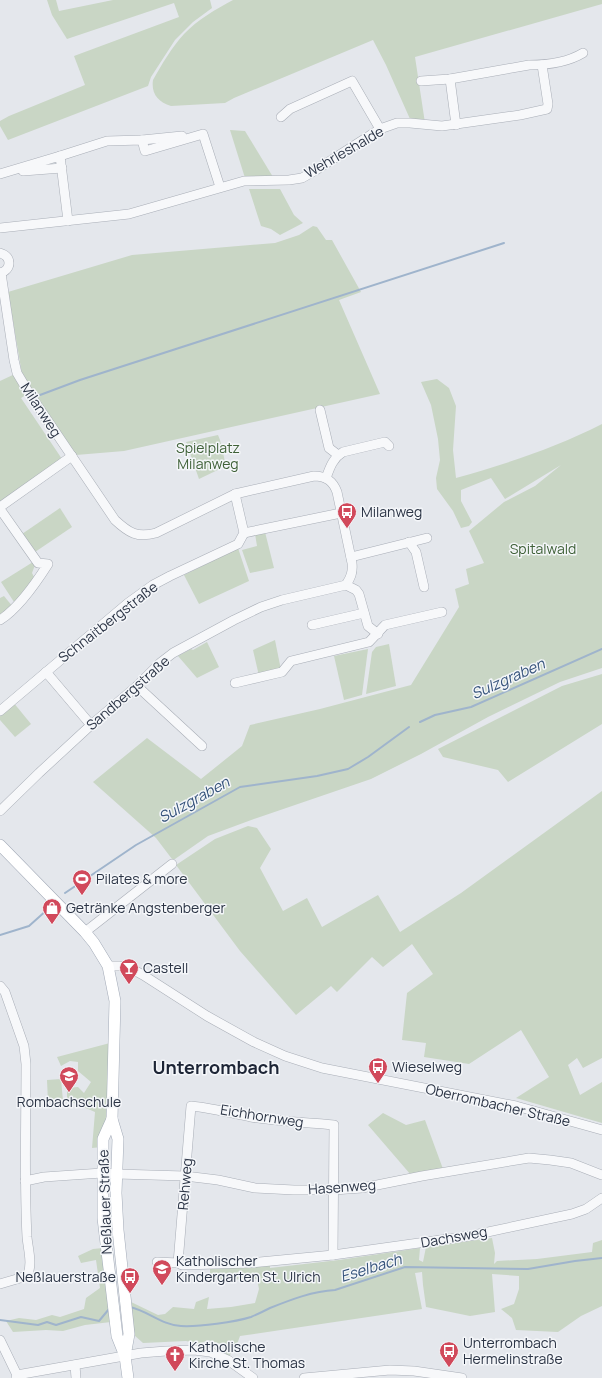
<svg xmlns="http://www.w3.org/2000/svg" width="602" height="1378" font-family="Manrope,sans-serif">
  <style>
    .green { fill: #c9d6c5 }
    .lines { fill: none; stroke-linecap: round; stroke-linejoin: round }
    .stream { stroke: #9fb4cc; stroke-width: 2 }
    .minor-casing { stroke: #a9aeb7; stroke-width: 10 }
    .major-casing { stroke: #a3abb8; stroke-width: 12 }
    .minor { stroke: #f7f8fa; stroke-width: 9 }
    .major { stroke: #fff; stroke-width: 11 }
    .labels { text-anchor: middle; stroke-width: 3; stroke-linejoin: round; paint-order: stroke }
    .street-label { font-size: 14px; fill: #2b3445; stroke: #f4f6f9 }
    .park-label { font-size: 14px; fill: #3f6138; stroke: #f4f6f9 }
    .poi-label { font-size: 14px; fill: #2b3445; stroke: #f4f6f9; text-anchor: start }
    .water-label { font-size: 15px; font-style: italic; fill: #34527a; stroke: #f4f6f9 }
    .district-label { font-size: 18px; font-weight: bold; fill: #1d2536; stroke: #f4f6f9 }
  </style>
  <rect width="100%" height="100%" fill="#e4e7ec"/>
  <!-- green -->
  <g class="green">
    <path d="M47,0h9l3,11 54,-11h97l2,8 -19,14 -18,18 -24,37 -3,9 -140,54 -8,-14v-5l9,-5 76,-31 -11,-29 105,-39 -5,-14 -107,36 -15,-24z"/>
    <path d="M233,0h369v4l-187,53 10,66 -15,-4 -24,-54 -13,-25 -139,58 -9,5 -54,3c-13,-4 -20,-12 -18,-26 9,-16 19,-33 31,-46 13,-14 32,-25 49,-34z"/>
    <path d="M230,130l15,1 28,46 -28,1z"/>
    <path d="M249,189h31l14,26 9,8 -23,12 -9,-6 -10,-3z"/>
    <path d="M313,226l4,1 9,13h6l29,52 -22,8 41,94 -256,57 -48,4 -31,-42 -23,-39 -14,-82 124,-37 143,-12 24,-8z"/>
    <path d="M17,373l12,20 -8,5 43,64 -64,45v-126z"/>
    <path d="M437,379l12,9 7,18 -3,44 3,28c50,-14 99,-30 146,-54v244l-42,14 -72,35 -67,37 -50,25 -114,39 -49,18 -33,23h-3l-16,-21 -63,-56 54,-44 54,41 41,-33 8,-21 70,-16 91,-24 48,-78 -4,-18 14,-5 -3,-15 18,-6 -15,-32 35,-29 31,-16 26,-21 -56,34 -14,-21 -30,12v11l11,21 -3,4 -8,2 -8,-17 -16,-22 -1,-11 4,-18 -2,-21 -7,-34 -10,-23z"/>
    <path d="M218,435l2,5 6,26 -27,13 -13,-37z"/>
    <path d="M60,508l12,19 -37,25 -13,-18z"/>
    <path d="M265,532l9,36 -24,5 -8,-23 15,-4 -2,-12z"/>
    <path d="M238,548l11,33 -50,23 -15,-29z"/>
    <path d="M33,562l2,3 -3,8 3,6 -19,26 -15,-23z"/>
    <path d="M4,596l9,11 -13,10v-19z"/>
    <path d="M275,640l6,30 -22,6 -6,-26z"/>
    <path d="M207,642l12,25 -22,11 -19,-22 13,-7 2,1z"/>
    <path d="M389,644l7,42 -30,8 6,-42 4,-5z"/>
    <path d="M368,649l-6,46 -18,5 -10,-44z"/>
    <path d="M602,674v50l-94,58 -10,-12 -55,-13 -5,-8 124,-63z"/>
    <path d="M13,702l18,22 -16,13 -15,-17v-8z"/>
    <path d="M602,791v267l-19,10 -6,-10 -9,7 12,30 22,-13v41l-86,-25 33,-21 -28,-47 -52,34 -45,-7 2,-14 -24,-3 5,-47 26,-19 -21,-30 -29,23 -11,-10 -35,35 -6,-6 -35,29 -56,-64 -64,-86 39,-26 33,-13 9,2 14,21 -11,19 23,43 24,-13 15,29 56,-32 22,37 61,-39z"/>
    <path d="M110,1043l-1,78 -7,26 -10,1 3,-36 -28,-12v-12l11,-1 6,6 7,-11 -13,-11v-9l-8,-1 -9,5 -4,-9z"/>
    <path d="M61,1079l2,22 -15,1 -1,-22z"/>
    <path d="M383,1113l23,12 19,-5 18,49 -32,6 -43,-50z"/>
    <path d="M492,1238l3,15 -1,11 3,-3 40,-2 55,-7 1,-9 9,-3v66l-21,10 -23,16 -42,-2 -4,-12 -11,-9 13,-5 5,-15v-13l-27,-2 3,38 -25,4 -44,-9 -3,-22 -1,-13 -7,1 7,36 -182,27 -4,11 -7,9 -3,-1 -2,-10 -16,-5 -9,4 -13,-3 -43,2 -9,-8 -3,-33 27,13 7,-1 8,-7 21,2 2,-7 13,-5 -2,12 24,-2 24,-4 4,-14 -2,-10 -47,1v-13l60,-2v3l69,-8 81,-12 -1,12 4,2 3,-15z"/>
    <path d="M103,1248l8,74 -26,3 -22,6 -17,-1 -33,2 -7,-11 13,-3 17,2 16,-5 8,2 24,-8 2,-11 14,-10 -4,-28 -15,3 -3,-7 15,-7z"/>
  </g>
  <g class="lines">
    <!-- stream -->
    <g class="stream">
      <path d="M40,395l40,-15 424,-137"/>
      <path d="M420,722l15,-7 36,-8 131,-58"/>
      <path d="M65,893l71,-48 104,-58 77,-11 31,-7 20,-12 41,-30"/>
      <path d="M0,935l29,-9 19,-17"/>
      <path d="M130,1307c18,4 32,18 51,19 18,1 54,-4 70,-9 7,-3 13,-6 19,-9 20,-8 43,-17 65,-18l70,-23 123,2 47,-8 27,-3"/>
      <path d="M0,1320l38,5 9,-3 9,3 25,-8 18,4 10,-12"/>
    </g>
    <!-- minor casing -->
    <g class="minor-casing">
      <g id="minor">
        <path d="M450,79l6,46"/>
        <path d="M421,81l29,-2 79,-14c18,0 39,-3 54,-12"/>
        <path d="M281,117l9,-8 62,-28 28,48"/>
        <path d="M142,140l40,-4"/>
        <path d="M60,156l47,-15 35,-1 3,11 58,-17 17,53"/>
        <path d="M23,171l39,-3"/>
        <path d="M0,174l60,-18 8,65"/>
        <path d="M0,228l129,-14 115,-33 45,-1 13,-2 14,-8 64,-41 17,-6h13l32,3 78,-11 27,-6 1,-5 -6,-39"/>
        <path d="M0,253c12,3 12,17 0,20"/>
        <path d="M1,273l13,87 3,13 12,20 86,127c14,13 22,18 41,13l79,-39 79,-18c12,0 19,5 23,16l15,71c1,9 -1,14 -6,22"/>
        <path d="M320,410l9,38 9,7"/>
        <path d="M326,478c4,-11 7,-20 17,-26l42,-10 4,4"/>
        <path d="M0,507l72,-51"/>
        <path d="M0,509l38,54 10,1c-12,19 -29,44 -48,56"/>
        <path d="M244,533l97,-20"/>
        <path d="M409,542l7,10 8,35"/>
        <path d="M351,557l76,-19"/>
        <path d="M346,585l10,5 3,4 9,32 10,8"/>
        <path d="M312,625l52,-12"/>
        <path d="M46,672l45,53"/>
        <path d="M235,683l47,-11 9,-11 78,-19 16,-17 57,-13"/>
        <path d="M137,686l65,60"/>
        <path d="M0,711l128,-108 25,-18 17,-9 68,-32 6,-11 -9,-39"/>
        <path d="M0,811l39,-38 52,-48 46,-39 23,-23 13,-10 61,-33 27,-13 21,-7 64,-15"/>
        <path d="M85,932l87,-68"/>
        <path d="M108,966h12l12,3 11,6 64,41 47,26 31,14 37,12 194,38 86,24"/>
        <path d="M0,986l5,6 19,54 2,18c0,58 -2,115 1,173 1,12 6,28 0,39l-27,8"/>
        <path d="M25,1181l19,-4 58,-4 15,1 68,2 33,4 37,8 39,2h39l29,-2 60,-12 107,-18 21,2 21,3 31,12"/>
        <path d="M157,1262l21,1 4,2 68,-2 83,-8 136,-19 103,-22 14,-5 16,-11"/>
        <path d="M178,1263l13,-157c20,2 40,7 60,11 28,5 56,5 83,8l-1,130"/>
        <path d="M0,1340l17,35 -1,3"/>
        <path d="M75,1365l1,13"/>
        <path d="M17,1375l124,-22 25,-2 28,-1 16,2 18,8 25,18"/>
        <path d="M304,1378l86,-8 24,1 48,7"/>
      </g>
    </g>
    <!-- major casing -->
    <g class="major-casing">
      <g id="major">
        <path d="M0,845l85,87 9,11 14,23 7,35 -3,118 6,20 -2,54 2,37 11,104 -4,22"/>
        <path d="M112,1119l-9,20v79l14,118 8,20 3,22"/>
      </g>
    </g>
    <!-- minor -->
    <use href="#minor" class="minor"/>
    <!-- major -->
    <use href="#major" class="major"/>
  </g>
  <!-- icons -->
  <defs>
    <g id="bus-pin" transform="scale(1)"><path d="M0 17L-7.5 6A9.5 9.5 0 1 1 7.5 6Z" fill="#d1495b" stroke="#f4f6f9"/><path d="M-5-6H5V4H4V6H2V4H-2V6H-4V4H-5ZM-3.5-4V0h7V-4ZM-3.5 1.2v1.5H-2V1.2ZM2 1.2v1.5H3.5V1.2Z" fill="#fff"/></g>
    <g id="stadium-pin" transform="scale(1)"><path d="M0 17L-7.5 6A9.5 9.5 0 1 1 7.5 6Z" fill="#d1495b" stroke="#f4f6f9"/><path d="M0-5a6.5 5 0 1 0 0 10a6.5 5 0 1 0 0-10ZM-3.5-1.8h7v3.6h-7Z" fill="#fff"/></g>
    <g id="shop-pin" transform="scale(1)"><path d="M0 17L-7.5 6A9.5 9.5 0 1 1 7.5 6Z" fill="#d1495b" stroke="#f4f6f9"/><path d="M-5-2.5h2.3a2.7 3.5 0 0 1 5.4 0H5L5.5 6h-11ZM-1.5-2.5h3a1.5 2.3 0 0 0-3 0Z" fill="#fff"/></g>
    <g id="bar-pin" transform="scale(1)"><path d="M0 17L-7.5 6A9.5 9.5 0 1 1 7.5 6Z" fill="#d1495b" stroke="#f4f6f9"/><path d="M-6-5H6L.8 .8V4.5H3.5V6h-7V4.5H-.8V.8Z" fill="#fff"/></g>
    <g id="school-pin" transform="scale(1)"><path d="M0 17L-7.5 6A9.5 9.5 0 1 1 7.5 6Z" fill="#d1495b" stroke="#f4f6f9"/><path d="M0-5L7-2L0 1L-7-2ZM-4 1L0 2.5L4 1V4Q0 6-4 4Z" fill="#fff"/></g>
    <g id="church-pin" transform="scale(1)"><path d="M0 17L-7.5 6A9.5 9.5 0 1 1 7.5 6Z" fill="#d1495b" stroke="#f4f6f9"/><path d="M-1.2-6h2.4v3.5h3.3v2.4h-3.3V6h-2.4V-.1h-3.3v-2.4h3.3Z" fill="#fff"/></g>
  </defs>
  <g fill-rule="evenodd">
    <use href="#bus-pin" x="347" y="512"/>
    <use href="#stadium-pin" x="82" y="879"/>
    <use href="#shop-pin" x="52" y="908"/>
    <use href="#bar-pin" x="129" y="968"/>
    <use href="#bus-pin" x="378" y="1067"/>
    <use href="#school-pin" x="69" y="1076"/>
    <use href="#school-pin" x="162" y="1269"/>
    <use href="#bus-pin" x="130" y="1277"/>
    <use href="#bus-pin" x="449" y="1351"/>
    <use href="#church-pin" x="175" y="1355"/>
  </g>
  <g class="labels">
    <!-- street labels -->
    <g class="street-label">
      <text transform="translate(344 152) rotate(-30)" y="5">Wehrleshalde</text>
      <text transform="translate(41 410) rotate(57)" y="5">Milanweg</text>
      <text transform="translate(108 622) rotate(-38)" y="5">Schnaitbergstraße</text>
      <text transform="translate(128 693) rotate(-41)" y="5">Sandbergstraße</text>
      <text transform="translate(498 1105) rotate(13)" y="5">Oberrombacher Straße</text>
      <text transform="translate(262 1116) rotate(9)" y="5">Eichhornweg</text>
      <text transform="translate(185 1184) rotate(-85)" y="5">Rehweg</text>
      <text transform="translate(342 1187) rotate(-4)" y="5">Hasenweg</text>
      <text transform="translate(105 1202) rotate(-92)" y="5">Neßlauer Straße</text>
      <text transform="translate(454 1237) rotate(-10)" y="5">Dachsweg</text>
    </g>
    <!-- park labels -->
    <g class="park-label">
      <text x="208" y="453">Spielplatz<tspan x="208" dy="16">Milanweg</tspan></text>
      <text x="543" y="554">Spitalwald</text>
    </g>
    <!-- poi labels -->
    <g class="poi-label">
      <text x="361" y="517">Milanweg</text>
      <text x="96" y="884">Pilates &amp; more</text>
      <text x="66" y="913">Getränke Angstenberger</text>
      <text x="143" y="973">Castell</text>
      <text x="392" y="1072">Wieselweg</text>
      <text x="69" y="1107" text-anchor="middle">Rombachschule</text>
      <text x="176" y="1266">Katholischer<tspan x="176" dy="16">Kindergarten St. Ulrich</tspan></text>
      <text x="116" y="1282" text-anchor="end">Neßlauerstraße</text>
      <text x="463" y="1348">Unterrombach<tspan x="463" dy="16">Hermelinstraße</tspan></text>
      <text x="189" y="1352">Katholische<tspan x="189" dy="16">Kirche St. Thomas</tspan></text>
    </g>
    <!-- water labels -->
    <g class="water-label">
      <text transform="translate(508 679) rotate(-24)" y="5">Sulzgraben</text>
      <text transform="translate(194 800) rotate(-29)" y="5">Sulzgraben</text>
      <text transform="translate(371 1268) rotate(-17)" y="5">Eselbach</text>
    </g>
    <!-- district labels -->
    <g class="district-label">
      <text x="216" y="1074">Unterrombach</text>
    </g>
  </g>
</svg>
